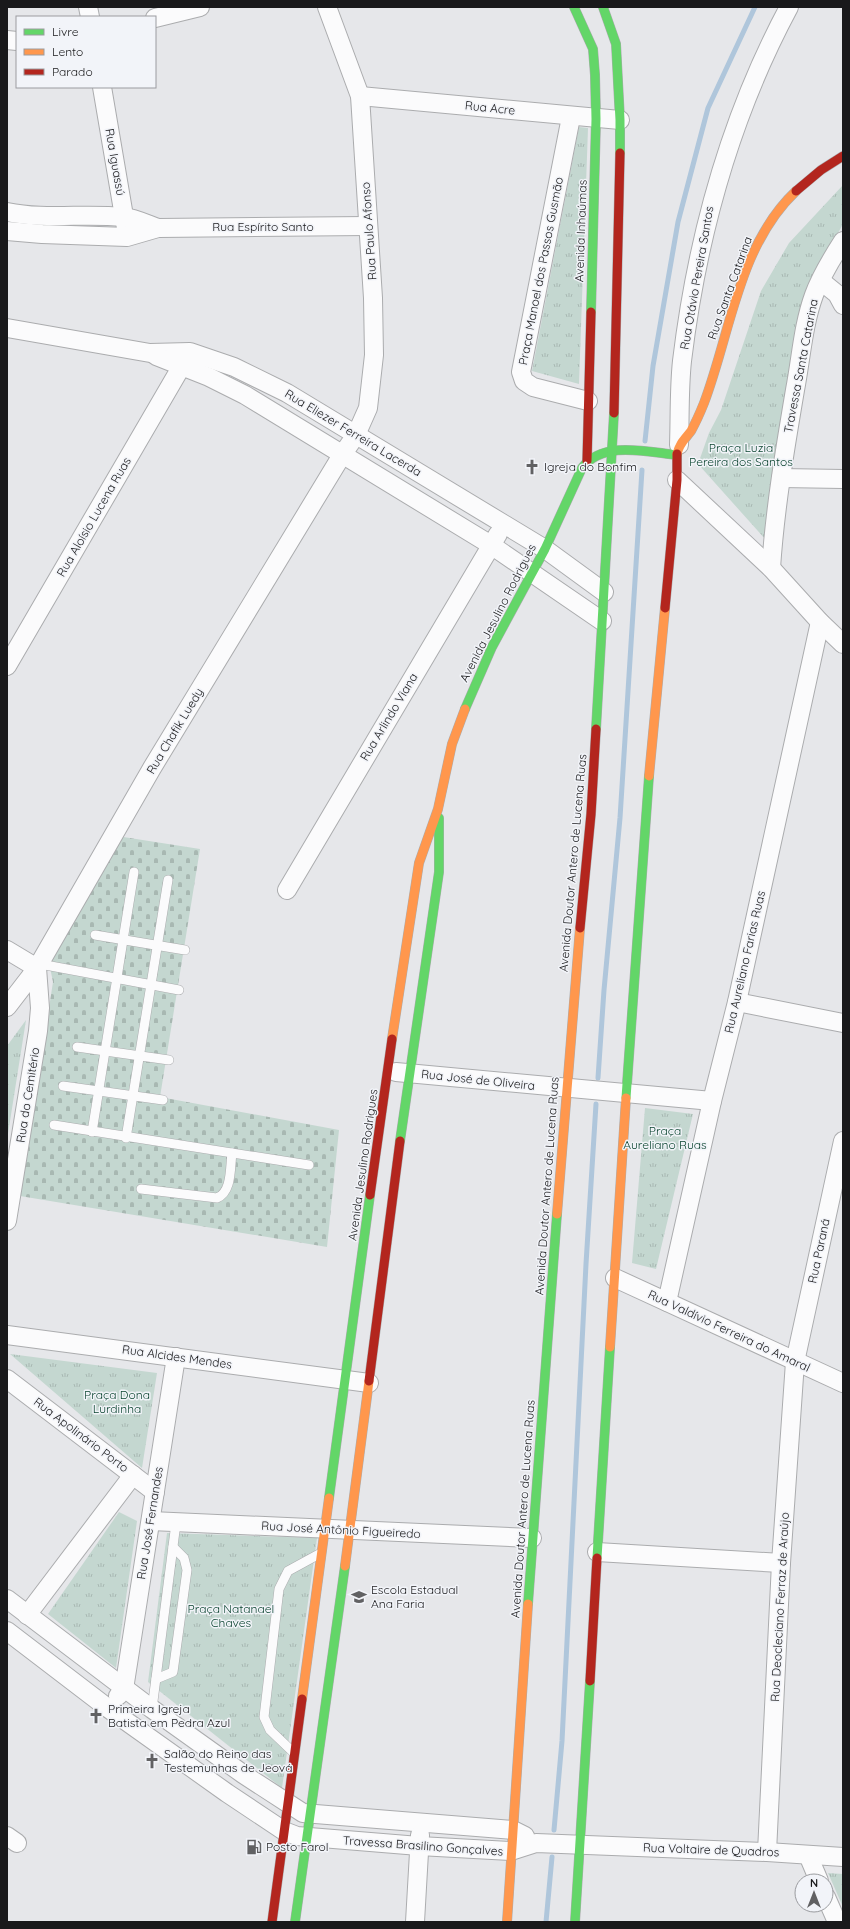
<svg xmlns="http://www.w3.org/2000/svg" width="850" height="1929" font-family="Quicksand,sans-serif">
  <style>
    .cemetery { fill: url(#cemetery-stones) }
    .park { fill: url(#park-tufts) }
    .lines { fill: none; stroke-linecap: round; stroke-linejoin: round }
    .stream { stroke: #afc6db; stroke-width: 5 }
    .lane-casing { stroke: #abacae; stroke-width: 10 }
    .street-casing { stroke: #abacae; stroke-width: 20 }
    .fast-casing { stroke: #abacae; stroke-width: 10 }
    .slow-casing { stroke: #abacae; stroke-width: 10 }
    .jam-casing { stroke: #abacae; stroke-width: 10 }
    .lane { stroke: #fbfbfc; stroke-width: 9 }
    .street { stroke: #fbfbfc; stroke-width: 18 }
    .fast { stroke: #63d668; stroke-width: 9 }
    .slow { stroke: #ff974d; stroke-width: 9 }
    .jam { stroke: #b3261e; stroke-width: 9 }
    .labels { text-anchor: middle; stroke-width: 3; stroke-linejoin: round; paint-order: stroke }
    .street-label { font-size: 12px; fill: #19191b; stroke: #f2f4f9 }
    .park-label { font-size: 12px; fill: #0a442f; stroke: #f2f4f9 }
    .poi-label { font-size: 12px; fill: #19191b; stroke: #f2f4f9; text-anchor: start }
  </style>
  <defs>
    <pattern id="cemetery-stones" width="16" height="16" patternUnits="userSpaceOnUse"><rect width="16" height="16" fill="#c4d7d0"/><path d="M2 7V4a2 2 0 0 1 4 0v3zM10 15v-3a2 2 0 0 1 4 0v3z" fill="#a8b8b2"/></pattern>
    <pattern id="park-tufts" width="24" height="20" patternUnits="userSpaceOnUse"><rect width="24" height="20" fill="#c4d7d0"/><path d="M3 7l-1-3M5 7V3M7 7l1-3M15 17l-1-3M17 17v-4M19 17l1-3" fill="none" stroke="#a8b8b2"/></pattern>
  </defs>
  <rect width="100%" height="100%" fill="#e6e7ea"/>
  <!-- cemetery -->
  <path class="cemetery" d="M117,836l83,13 -40,248 179,33 -12,117 -307,-51 33,-214 -6,-29z"/>
  <!-- park -->
  <g class="park">
    <path d="M579,127l9,1 -9,256 -47,-13z"/>
    <path d="M843,185v39l-23,42 -54,274 -68,-76 11,-31 12,-23 40,-119 28,-48z"/>
    <path d="M26,1020l-19,120v-94z"/>
    <path d="M645,1108l48,6 -37,155 -24,-6z"/>
    <path d="M10,1354l147,19 -15,95z"/>
    <path d="M119,1512l18,9 -21,147 -68,-54z"/>
    <path d="M167,1533l150,5 -35,250 -134,-106z"/>
    <path d="M828,1873l15,1v33z"/>
  </g>
  <g class="lines">
    <!-- stream -->
    <g class="stream">
      <path d="M645,441l8,-75 25,-144 30,-114 47,-101"/>
      <path d="M598,1078l6,-88 16,-172 22,-348"/>
      <path d="M554,1830l8,-89 24,-477 10,-160"/>
      <path d="M546,1922l6,-65"/>
    </g>
    <!-- lane casing -->
    <g class="lane-casing">
      <g id="lane">
        <path d="M95,935l90,15"/>
        <path d="M40,964l139,26"/>
        <path d="M77,1047l92,13"/>
        <path d="M63,1086l100,14"/>
        <path d="M54,1125l255,40"/>
        <path d="M92,1132l42,-260"/>
        <path d="M126,1138l42,-258"/>
        <path d="M141,1189l76,9c15,-6 13,-30 15,-45"/>
        <path d="M156,1679l17,-7 14,-102 -3,-12 -11,-11"/>
        <path d="M152,1709l24,-186"/>
        <path d="M293,1752l-23,-22 -6,-13 15,-128 9,-18 33,-18"/>
      </g>
    </g>
    <!-- street casing -->
    <g class="street-casing">
      <g id="street">
        <path d="M88,7l2,10"/>
        <path d="M155,18l45,-11"/>
        <path d="M7,40l10,1"/>
        <path d="M102,87l24,141"/>
        <path d="M360,96l260,24"/>
        <path d="M571,117l-50,255 3,9 9,6 55,14"/>
        <path d="M7,212c38,8 77,1 116,5 11,1 24,7 35,11"/>
        <path d="M7,231l35,3 85,3 31,-9 210,-2"/>
        <path d="M821,281l16,13 6,11"/>
        <path d="M7,328l143,25 40,-1 44,15 53,26 258,156 59,43"/>
        <path d="M156,356l53,21 36,18 246,150 111,76"/>
        <path d="M679,445c1,-28 0,-56 3,-84 15,-124 48,-244 107,-354"/>
        <path d="M781,478l62,1"/>
        <path d="M677,480l94,88 49,54 23,22"/>
        <path d="M771,568c4,-60 14,-119 24,-178 6,-31 8,-65 19,-95 7,-19 18,-37 29,-54"/>
        <path d="M7,666l180,-309"/>
        <path d="M287,890l211,-356"/>
        <path d="M7,950l30,18"/>
        <path d="M737,1002l106,21"/>
        <path d="M7,1007l30,-39 115,-200 190,-313 14,-20 12,-27 6,-53 -1,-57 -13,-202 -33,-89"/>
        <path d="M396,1072l316,29"/>
        <path d="M7,1221l31,-190 2,-23 -3,-40"/>
        <path d="M615,1278l228,105"/>
        <path d="M667,1302l45,-201 25,-99 83,-380"/>
        <path d="M7,1335l362,48"/>
        <path d="M7,1379l148,113"/>
        <path d="M151,1521l381,17"/>
        <path d="M597,1552l184,11"/>
        <path d="M7,1599l145,110 91,65 60,39 210,17 12,6"/>
        <path d="M27,1615l106,-140"/>
        <path d="M7,1631l102,78 118,84 57,38 13,5 122,10 92,5 25,-8 231,9 76,5"/>
        <path d="M118,1696l6,-7 52,-332"/>
        <path d="M7,1836l10,7"/>
        <path d="M767,1852l14,-289 14,-201 48,-221"/>
        <path d="M808,1855l11,26"/>
        <path d="M826,1897l11,25"/>
        <path d="M415,1922l5,-87"/>
      </g>
    </g>
    <!-- fast casing -->
    <g class="fast-casing">
      <g id="fast">
        <path d="M574,7l19,42 2,26 1,44 -5,193"/>
        <path d="M603,7l13,37 4,76v33"/>
        <path d="M465,709l27,-62 53,-98 37,-81c21,-28 65,-16 95,-13"/>
        <path d="M596,729l18,-316"/>
        <path d="M626,1098l23,-322"/>
        <path d="M400,1141l39,-269v-54"/>
        <path d="M329,1498l41,-303"/>
        <path d="M597,1558l13,-211"/>
        <path d="M528,1604l29,-390"/>
        <path d="M295,1922l50,-356"/>
        <path d="M575,1922l15,-241"/>
      </g>
    </g>
    <!-- slow casing -->
    <g class="slow-casing">
      <g id="slow">
        <path d="M677,454c2,-10 8,-15 14,-23 5,-9 9,-18 13,-28 27,-71 34,-157 92,-212"/>
        <path d="M649,776l16,-168"/>
        <path d="M392,1039l27,-176 19,-54 14,-65 13,-35"/>
        <path d="M557,1214l23,-286"/>
        <path d="M610,1347l16,-249"/>
        <path d="M345,1566l24,-185"/>
        <path d="M302,1699l27,-201"/>
        <path d="M507,1922l21,-318"/>
      </g>
    </g>
    <!-- jam casing -->
    <g class="jam-casing">
      <g id="jam">
        <path d="M796,191l25,-21 22,-14"/>
        <path d="M614,413l6,-260"/>
        <path d="M587,461l4,-149"/>
        <path d="M665,608l12,-128v-26"/>
        <path d="M580,928l11,-114 5,-85"/>
        <path d="M370,1195l22,-156"/>
        <path d="M369,1381l31,-240"/>
        <path d="M590,1681l7,-123"/>
        <path d="M272,1922l30,-223"/>
      </g>
    </g>
    <!-- lane -->
    <use href="#lane" class="lane"/>
    <!-- street -->
    <use href="#street" class="street"/>
    <!-- fast -->
    <use href="#fast" class="fast"/>
    <!-- slow -->
    <use href="#slow" class="slow"/>
    <!-- jam -->
    <use href="#jam" class="jam"/>
  </g>
  <!-- icons -->
  <defs>
    <g id="church-bare" transform="scale(1.2)"><path d="M-1.2-6h2.4v3.5h3.3v2.4h-3.3V6h-2.4V-.1h-3.3v-2.4h3.3Z" fill="#616163" stroke="#f2f4f9" stroke-width="2.5" paint-order="stroke"/></g>
    <g id="school-bare" transform="scale(1.2)"><path d="M0-5L7-2L0 1L-7-2ZM-4 1L0 2.5L4 1V4Q0 6-4 4Z" fill="#616163" stroke="#f2f4f9" stroke-width="2.5" paint-order="stroke"/></g>
    <g id="fuel-bare" transform="scale(1.2)"><path d="M-5.5-6h7V0h2V4h1.3V-2.5L3-4.5l.8-.8L6-3V5H2.5V1h-1V6h-7ZM-4.2-4.7v3.2H.2V-4.7Z" fill="#616163" stroke="#f2f4f9" stroke-width="2.5" paint-order="stroke"/></g>
  </defs>
  <g fill-rule="evenodd">
    <use href="#church-bare" x="532" y="467"/>
    <use href="#school-bare" x="359" y="1597"/>
    <use href="#church-bare" x="96" y="1716"/>
    <use href="#church-bare" x="152" y="1761"/>
    <use href="#fuel-bare" x="254" y="1847"/>
  </g>
  <g class="labels">
    <!-- street labels -->
    <g class="street-label">
      <text transform="translate(490 108) rotate(6)" y="4">Rua Acre</text>
      <text transform="translate(115 162) rotate(80)" y="4">Rua Iguassú</text>
      <text x="263" y="231">Rua Espírito Santo</text>
      <text transform="translate(369 231) rotate(-94)" y="4">Rua Paulo Afonso</text>
      <text transform="translate(581 231) rotate(-88)" y="4">Avenida Inhaúmas</text>
      <text transform="translate(541 271) rotate(-79)" y="4">Praça Manoel dos Passos Gusmão</text>
      <text transform="translate(697 278) rotate(-80)" y="4">Rua Otávio Pereira Santos</text>
      <text transform="translate(730 288) rotate(-70)" y="4">Rua Santa Catarina</text>
      <text transform="translate(801 366) rotate(-79)" y="4">Travessa Santa Catarina</text>
      <text transform="translate(353 433) rotate(31)" y="4">Rua Eliezer Ferreira Lacerda</text>
      <text transform="translate(94 517) rotate(-60)" y="4">Rua Aloísio Lucena Ruas</text>
      <text transform="translate(498 613) rotate(-63)" y="4">Avenida Jesulino Rodrigues</text>
      <text transform="translate(389 717) rotate(-59)" y="4">Rua Arlindo Viana</text>
      <text transform="translate(175 731) rotate(-59)" y="4">Rua Chafik Luedy</text>
      <text transform="translate(573 863) rotate(-85)" y="4">Avenida Doutor Antero de Lucena Ruas</text>
      <text transform="translate(745 962) rotate(-77)" y="4">Rua Aureliano Farias Ruas</text>
      <text transform="translate(478 1080) rotate(6)" y="4">Rua José de Oliveira</text>
      <text transform="translate(28 1095) rotate(-81)" y="4">Rua do Cemitério</text>
      <text transform="translate(363 1165) rotate(-82)" y="4">Avenida Jesulino Rodrigues</text>
      <text transform="translate(547 1186) rotate(-86)" y="4">Avenida Doutor Antero de Lucena Ruas</text>
      <text transform="translate(819 1251) rotate(-78)" y="4">Rua Paraná</text>
      <text transform="translate(729 1331) rotate(25)" y="4">Rua Valdívio Ferreira do Amaral</text>
      <text transform="translate(177 1357) rotate(8)" y="4">Rua Alcides Mendes</text>
      <text transform="translate(81 1435) rotate(37)" y="4">Rua Apolinário Porto</text>
      <text transform="translate(523 1509) rotate(-86)" y="4">Avenida Doutor Antero de Lucena Ruas</text>
      <text transform="translate(150 1523) rotate(-81)" y="4">Rua José Fernandes</text>
      <text transform="translate(341 1530) rotate(3)" y="4">Rua José Antônio Figueiredo</text>
      <text transform="translate(780 1607) rotate(-87)" y="4">Rua Deocleciano Ferraz de Araújo</text>
      <text transform="translate(423 1846) rotate(4)" y="4">Travessa Brasilino Gonçalves</text>
      <text transform="translate(711 1850) rotate(2)" y="4">Rua Voltaire de Quadros</text>
    </g>
    <!-- park labels -->
    <g class="park-label">
      <text x="741" y="452">Praça Luzia<tspan x="741" dy="14">Pereira dos Santos</tspan></text>
      <text x="665" y="1135">Praça<tspan x="665" dy="14">Aureliano Ruas</tspan></text>
      <text x="117" y="1399">Praça Dona<tspan x="117" dy="14">Lurdinha</tspan></text>
      <text x="231" y="1613">Praça Natanael<tspan x="231" dy="14">Chaves</tspan></text>
    </g>
    <!-- poi labels -->
    <g class="poi-label">
      <text x="544" y="471">Igreja do Bonfim</text>
      <text x="371" y="1594">Escola Estadual<tspan x="371" dy="14">Ana Faria</tspan></text>
      <text x="108" y="1713">Primeira Igreja<tspan x="108" dy="14">Batista em Pedra Azul</tspan></text>
      <text x="164" y="1758">Salão do Reino das<tspan x="164" dy="14">Testemunhas de Jeová</tspan></text>
      <text x="266" y="1851">Posto Farol</text>
    </g>
  </g>
  <!-- border -->
  <rect width="850" height="1929" fill="none" stroke="#19191b" stroke-width="16"/>
  <!-- legend -->
  <rect x="16" y="16" width="140" height="72" fill="#f2f4f9" stroke="#9b9ca0"/>
  <rect x="24" y="29" width="20" height="6" fill="#63d668" stroke="#9b9ca0"/>
  <text x="52" y="36" font-size="12" fill="#19191b">Livre</text>
  <rect x="24" y="49" width="20" height="6" fill="#ff974d" stroke="#9b9ca0"/>
  <text x="52" y="56" font-size="12" fill="#19191b">Lento</text>
  <rect x="24" y="69" width="20" height="6" fill="#b3261e" stroke="#9b9ca0"/>
  <text x="52" y="76" font-size="12" fill="#19191b">Parado</text>
  <!-- north arrow -->
  <g transform="translate(814 1893)"><circle r="19" fill="#f2f4f9" stroke="#9b9ca0"/>
  <path d="M0-3L7 15L0 10L-7 15Z" fill="#616163"/>
  <text y="-6" font-size="11" font-weight="bold" text-anchor="middle" fill="#19191b">N</text>
  </g>
</svg>
